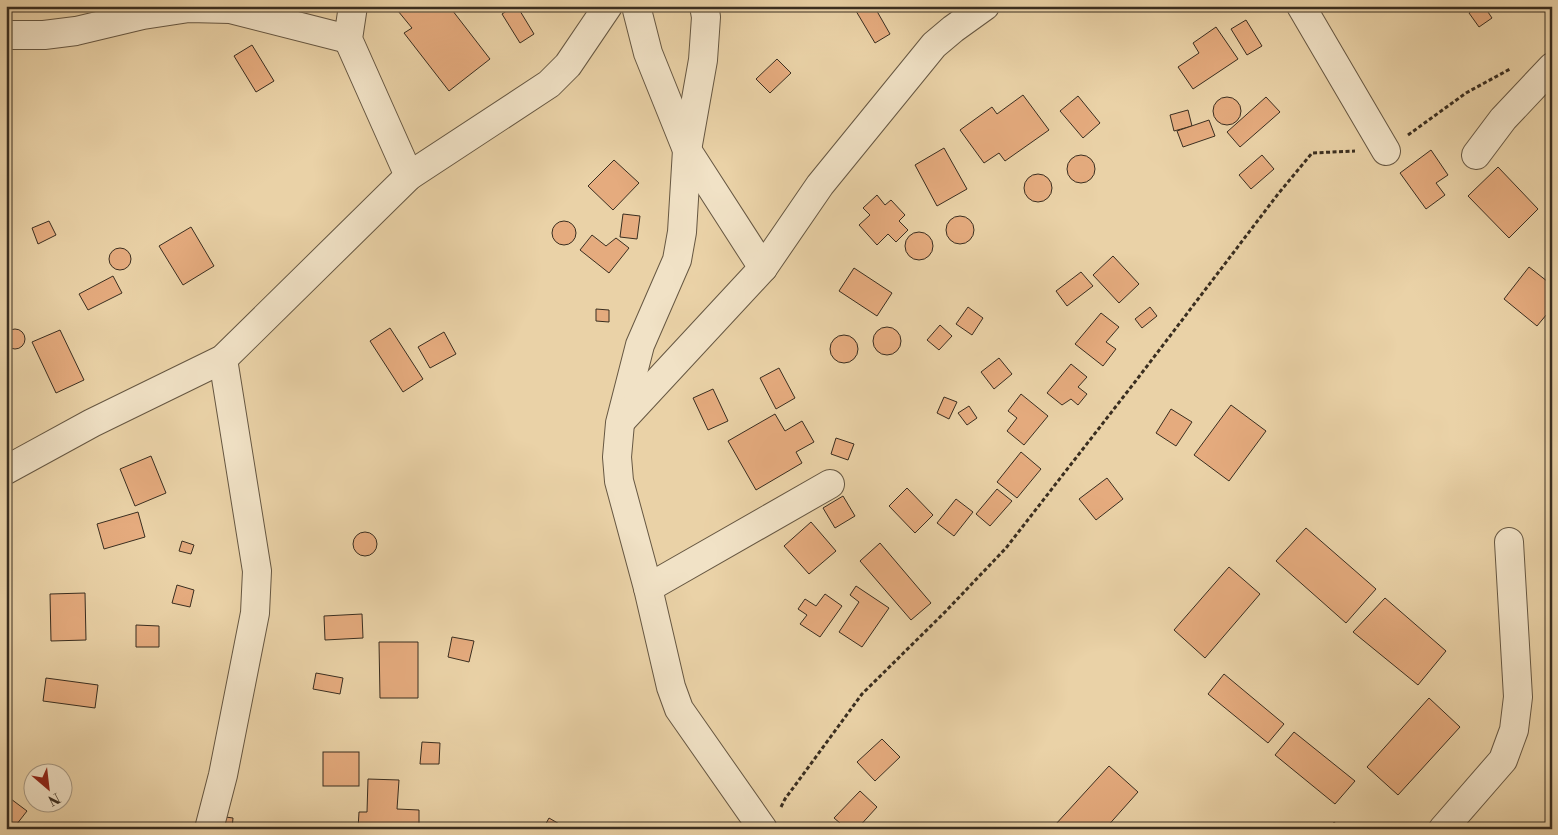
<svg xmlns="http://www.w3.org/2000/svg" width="1558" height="835" font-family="'Libre Bodoni',serif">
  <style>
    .building { fill: #e5ab7e; stroke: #3a2e20 }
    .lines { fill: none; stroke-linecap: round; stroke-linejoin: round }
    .minor-casing { stroke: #665742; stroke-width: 30 }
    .path { stroke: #3a2e20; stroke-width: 3; stroke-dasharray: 4 2.5; stroke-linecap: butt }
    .minor { stroke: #f1e2c6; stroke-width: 28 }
  </style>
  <rect width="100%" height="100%" fill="#ead2a7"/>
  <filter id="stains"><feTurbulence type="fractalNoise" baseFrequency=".004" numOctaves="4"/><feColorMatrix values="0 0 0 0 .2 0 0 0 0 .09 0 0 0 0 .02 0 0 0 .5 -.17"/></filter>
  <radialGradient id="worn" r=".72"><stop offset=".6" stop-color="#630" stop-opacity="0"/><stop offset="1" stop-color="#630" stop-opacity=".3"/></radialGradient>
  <!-- building -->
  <g class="building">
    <path d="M404,6h45l41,53 -41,32 -45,-58 8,-5 -14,-17z"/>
    <path d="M514,6h3l17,28 -14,9 -18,-29z"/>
    <path d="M853,6h21l16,28 -15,9z"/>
    <path d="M1478,6h6l8,12 -13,9 -10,-14z"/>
    <path d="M1246,20l16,26 -15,9 -16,-26z"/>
    <path d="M1216,27l22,32 -45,30 -15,-22 21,-14 -6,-10z"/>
    <path d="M252,45l22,36 -18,11 -22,-36z"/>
    <path d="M777,59l14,14 -21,20 -14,-14z"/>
    <path d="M1023,95l26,35 -44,31 -6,-8 -15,10 -24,-33 32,-23 5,7z"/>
    <path d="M1078,96l22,27 -17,15 -23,-27z"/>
    <circle cx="1227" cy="111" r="14"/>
    <path d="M1266,97l14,15 -40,35 -13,-15z"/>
    <path d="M1188,110l4,16 -18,5 -4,-16z"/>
    <path d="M1209,120l6,16 -32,11 -6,-16z"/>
    <path d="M944,148l23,41 -30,17 -22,-41z"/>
    <path d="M1431,150l17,25 -12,8 9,12 -19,14 -26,-36z"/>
    <path d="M1262,155l12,14 -23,20 -12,-14z"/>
    <circle cx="1081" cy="169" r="14"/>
    <path d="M614,160l25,23 -26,27 -25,-24z"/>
    <path d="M1498,167l40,42 -29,29 -41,-42z"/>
    <circle cx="1038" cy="188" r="14"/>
    <path d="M877,195l8,10 6,-5 14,15 -6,6 9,9 -12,12 -8,-8 -11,11 -18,-20 11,-10 -7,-7z"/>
    <path d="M623,214l17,2 -3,23 -17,-2z"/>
    <circle cx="960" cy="230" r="14"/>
    <circle cx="564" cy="233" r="12"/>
    <path d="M49,221l7,14 -18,9 -6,-16z"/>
    <path d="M191,227l23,39 -31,19 -24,-39z"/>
    <circle cx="919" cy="246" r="14"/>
    <path d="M592,235l14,11 10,-8 13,10 -20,25 -29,-23z"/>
    <circle cx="120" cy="259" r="11"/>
    <path d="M1113,256l26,28 -20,19 -26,-28z"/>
    <path d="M1529,267l23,18v23l-15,18 -33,-27z"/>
    <path d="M854,268l38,25 -15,23 -38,-25z"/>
    <path d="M1081,272l12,14 -26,20 -11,-15z"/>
    <path d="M113,276l9,17 -34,17 -9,-16z"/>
    <path d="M968,307l15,11 -11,17 -16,-11z"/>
    <path d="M1150,307l7,9 -15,12 -7,-9z"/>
    <path d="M596,309l13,1v12l-13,-1z"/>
    <path d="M1101,313l18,14 -13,15 10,7 -13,17 -28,-22z"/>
    <path d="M940,325l12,11 -13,14 -12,-10z"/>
    <circle cx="887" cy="341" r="14"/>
    <path d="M390,328l33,51 -20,13 -33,-51z"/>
    <circle cx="15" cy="339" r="10"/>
    <path d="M60,330l24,50 -28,13 -24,-51z"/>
    <path d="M444,332l12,22 -26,14 -12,-21z"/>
    <circle cx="844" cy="349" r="14"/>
    <path d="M999,358l13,16 -18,15 -13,-17z"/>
    <path d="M1071,364l16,13 -9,10 9,7 -9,11 -7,-6 -9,6 -15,-12z"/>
    <path d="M779,368l16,30 -19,11 -16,-31z"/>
    <path d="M713,389l15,32 -20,9 -15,-32z"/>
    <path d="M1021,394l27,22 -24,29 -17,-14 10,-13 -9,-7z"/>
    <path d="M944,397l13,5 -8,17 -12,-6z"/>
    <path d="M1231,405l35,26 -37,50 -35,-26z"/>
    <path d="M969,406l8,12 -10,7 -9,-12z"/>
    <path d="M1171,409l21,13 -16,24 -20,-13z"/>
    <path d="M775,414l10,17 17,-10 12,21 -18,10 6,11 -46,27 -28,-49z"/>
    <path d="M836,438l18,6 -6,16 -17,-6z"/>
    <path d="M1021,452l20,17 -24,29 -20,-16z"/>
    <path d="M151,456l15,37 -31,13 -15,-37z"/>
    <path d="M1107,478l16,21 -27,21 -17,-21z"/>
    <path d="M907,488l26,27 -18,18 -26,-27z"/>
    <path d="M997,489l15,12 -22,25 -14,-12z"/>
    <path d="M843,496l12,20 -20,12 -12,-20z"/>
    <path d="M956,499l17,13 -19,24 -17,-13z"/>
    <path d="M138,512l7,25 -41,12 -7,-25z"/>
    <path d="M811,522l25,29 -27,23 -25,-28z"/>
    <path d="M1306,528l70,61 -30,34 -70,-62z"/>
    <circle cx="365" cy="544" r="12"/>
    <path d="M182,541l12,4 -3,9 -12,-3z"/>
    <path d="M880,543l51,60 -20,17 -51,-59z"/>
    <path d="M1229,567l31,27 -55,64 -31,-28z"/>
    <path d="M177,585l17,5 -4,17 -18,-4z"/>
    <path d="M856,586l33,22 -27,39 -23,-15 20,-30 -9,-7z"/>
    <path d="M85,593l1,47 -35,1 -1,-47z"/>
    <path d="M825,594l17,12 -22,31 -20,-13 7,-9 -9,-6 7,-10 11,7z"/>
    <path d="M1385,598l61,53 -28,34 -65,-53z"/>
    <path d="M362,614l1,24 -38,2 -1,-24z"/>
    <path d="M136,625l23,1v21h-23z"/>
    <path d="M452,637l22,4 -5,21 -21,-5z"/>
    <path d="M379,642h39v56h-38z"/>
    <path d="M316,673l27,5 -3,16 -27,-5z"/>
    <path d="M1224,674l60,50 -16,19 -60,-49z"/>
    <path d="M46,678l52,7 -3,23 -52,-7z"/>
    <path d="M1429,698l31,29 -62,68 -31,-28z"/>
    <path d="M1294,732l61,49 -20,23 -60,-49z"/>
    <path d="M882,739l18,18 -25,24 -18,-19z"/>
    <path d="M422,742l18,1 -1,21h-19z"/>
    <rect x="323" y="752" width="36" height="34"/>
    <path d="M1109,766l29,26 -33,37h-46l-4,-4z"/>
    <path d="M368,779l31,1 -2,29 22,1v19h-61l1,-17h8z"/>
    <path d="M860,791l17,16 -20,22h-10l-13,-11z"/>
    <path d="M7,796l20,15 -14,18h-7z"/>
    <path d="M218,816l15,2 -1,11h-15z"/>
    <path d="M549,818l19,11h-25z"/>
    <path d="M1334,822l8,7h-13z"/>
  </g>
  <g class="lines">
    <!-- minor casing -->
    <g class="minor-casing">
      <g id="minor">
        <path d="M353,6l-5,33 61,137"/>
        <path d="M636,6l12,47 39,97 76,118"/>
        <path d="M704,6l2,11 -3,43 -16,90 -5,82 -5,28 -37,85 -20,78 -3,34 2,24 29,107 23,99 8,22 84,120"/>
        <path d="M1301,6l85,145"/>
        <path d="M6,35h38l32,-4 67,-16 46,-7 41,1 118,30"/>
        <path d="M1476,155l27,-36 49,-52"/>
        <path d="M622,420l141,-152 57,-83 114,-140 19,-16 32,-23"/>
        <path d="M6,470l86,-47 131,-64 186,-183 140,-92 19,-19 40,-59"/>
        <path d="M648,588l182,-104"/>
        <path d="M209,829l14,-54 32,-162 2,-42 -34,-212"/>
        <path d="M1443,829l60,-69 11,-30 4,-33 -9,-155"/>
      </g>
    </g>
    <!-- path -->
    <g class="path">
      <path d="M1408,135l58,-42 44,-24"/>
      <path d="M781,807l4,-8 77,-105 84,-83 60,-63 132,-170 140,-184 34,-41 43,-2"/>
    </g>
    <!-- minor -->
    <use href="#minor" class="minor"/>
  </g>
  <!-- margin -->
  <rect width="1558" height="835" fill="none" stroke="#ead2a7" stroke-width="25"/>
  <rect x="8" y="8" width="1543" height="820" fill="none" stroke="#3a2e20" stroke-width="2.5"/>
  <rect x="12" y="12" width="1533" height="810" fill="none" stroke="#3a2e20"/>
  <!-- north arrow -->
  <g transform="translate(48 788) rotate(152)"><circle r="24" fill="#f1e2c6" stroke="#a89a84"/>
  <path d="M0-4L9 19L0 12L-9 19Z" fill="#8f2418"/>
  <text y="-8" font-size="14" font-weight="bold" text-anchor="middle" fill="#3a2e20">N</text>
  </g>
  <rect width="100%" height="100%" filter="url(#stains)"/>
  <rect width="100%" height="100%" fill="url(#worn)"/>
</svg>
